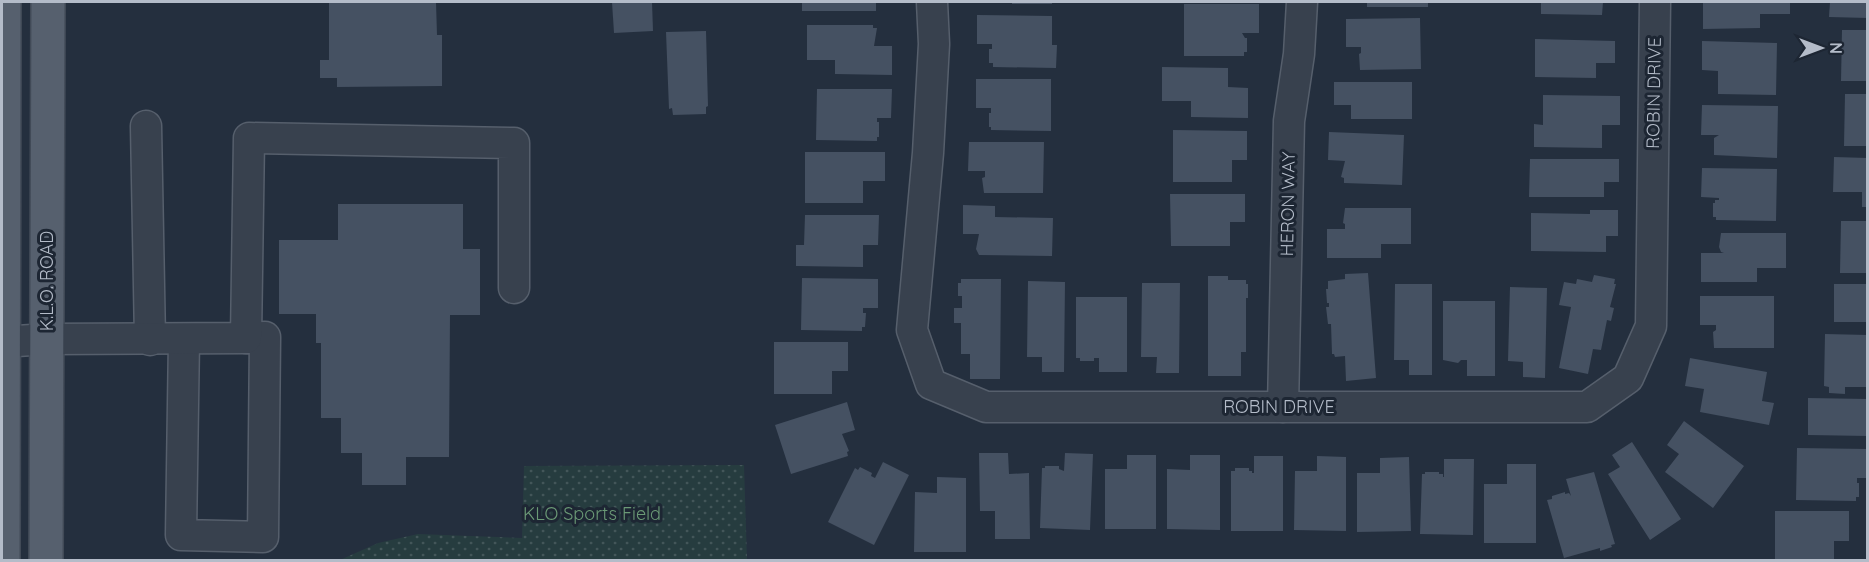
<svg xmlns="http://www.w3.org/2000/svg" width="1869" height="562" font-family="Quicksand,sans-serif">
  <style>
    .park { fill: url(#park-dots) }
    .building { fill: #455162 }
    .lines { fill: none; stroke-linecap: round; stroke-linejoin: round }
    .minor-casing { stroke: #565f6c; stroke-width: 33 }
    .major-casing { stroke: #414a57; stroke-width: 36 }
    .minor { stroke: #38414e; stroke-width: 30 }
    .major { stroke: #56606e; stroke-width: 33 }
    .labels { text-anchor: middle; stroke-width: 6; stroke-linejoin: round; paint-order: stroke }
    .street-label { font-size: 18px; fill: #b4bcc9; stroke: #1d2633 }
    .park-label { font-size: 18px; fill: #6b9a76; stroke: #1d2633 }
  </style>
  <defs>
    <pattern id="park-dots" width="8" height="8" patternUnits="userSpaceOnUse" patternTransform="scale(1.5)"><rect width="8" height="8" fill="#263c3f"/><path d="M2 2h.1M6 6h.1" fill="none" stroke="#435659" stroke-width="1.8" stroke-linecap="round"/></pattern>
  </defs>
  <rect width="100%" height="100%" fill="#242f3e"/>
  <!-- park -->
  <path class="park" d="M744,465l3,95h-407l38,-17 40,-9 104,4 2,-72z"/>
  <!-- building -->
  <g class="building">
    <path d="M329,2h107l1,33h5v51l-105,1v-9h-17v-18h9z"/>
    <path d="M612,2h40l1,29 -39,2z"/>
    <rect x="802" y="2" width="74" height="9"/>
    <rect x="1012" y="2" width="40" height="2"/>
    <rect x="1367" y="2" width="61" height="5"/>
    <path d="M1541,2h62l-1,13 -61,-1z"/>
    <path d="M1703,2h87v12h-30v14l-57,1z"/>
    <path d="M1830,2h38v16l-39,-1z"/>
    <path d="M1184,4h75v29h-17l3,5h2v14h-3v4h-60z"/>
    <path d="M977,15l75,1v29h5l-1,23 -63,-1v-4h-4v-14h3v-5h-15z"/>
    <path d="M1420,18l1,51 -61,1 -1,-16 2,-1v-6h-15v-28z"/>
    <path d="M807,25h66v3h4l-3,18h18v29l-57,-1v-14h-28z"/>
    <path d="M1842,30h26v51h-27z"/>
    <path d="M706,31l2,75 -2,1v7l-33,1 -1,-7 -3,1 -3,-77z"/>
    <path d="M1535,39l80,2v22h-19v15l-61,-1z"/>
    <path d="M1702,41l75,2 -1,52 -58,-1v-23l-16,-1z"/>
    <path d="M1162,67l66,1v19l20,1v30l-57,-1v-16h-29z"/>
    <path d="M976,79h75v52l-60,-1v-3h-2v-14h2v-5h-15z"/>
    <path d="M1334,82h78v37h-61v-14h-17z"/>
    <path d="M817,89h75l-1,29h-14v4h2v15h-2v4l-61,-1z"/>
    <path d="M1845,94h23v52h-24z"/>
    <path d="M1543,95l77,1v29h-18v23l-68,-1v-23l9,1z"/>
    <path d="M1702,105l76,1 -1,52 -63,-3v-17l5,-3h-18z"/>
    <path d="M1173,130l74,1v29h-15v22h-59z"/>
    <path d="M1329,132l75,3 -2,50 -58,-2v-5l-3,-1 4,-16 -17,-1z"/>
    <path d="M969,142h75l-1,51h-59l-2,-15 3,-1v-6h-17z"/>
    <path d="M805,152h80v29h-22v22h-58z"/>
    <path d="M1834,157l34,1v49h-6v-15h-29z"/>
    <path d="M1530,159h89v23h-15v15h-75z"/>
    <path d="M1702,168l75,1 -1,52 -60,-1v-3h-3v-14h2v-3h4v-2l-18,-1z"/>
    <path d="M1170,194h75v28h-15v24h-59z"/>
    <path d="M338,204h125v45h17v66h-30l-1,142h-43v28h-44v-32h-21v-35h-20v-75h-5v-29h-37v-74h59z"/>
    <path d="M963,205l32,1v11l58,1 -1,38 -73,-1 -3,-6 3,-15h-16z"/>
    <path d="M1345,208h66v36h-30v14h-54v-29h18v-5l-2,-1z"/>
    <path d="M1590,210h28v26h-12v16l-75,-1v-38l59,1z"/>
    <path d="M805,215h74l-1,30h-15v22l-67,-1v-21h8z"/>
    <path d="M1841,221h27v52h-28z"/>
    <path d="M1721,233h65v35h-29v14h-56v-29h23l-3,-1 -2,-5z"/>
    <path d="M1368,273l8,105 -30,3 -1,-25 -10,1 -1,-3h-2l-1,-30h-3l-2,-17h3v-4h-2l-1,-14h2v-8l17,-2v-5z"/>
    <path d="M1594,275l21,4 -1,5h2l-6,23 4,1 -3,13 -4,-1 -6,30 -8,-1 -5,25 -29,-6 12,-61 -12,-2 5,-23 12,2 1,-5 15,3z"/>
    <path d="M1208,276h20v4h18v4h2v14h-2v54h-5v24h-33z"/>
    <path d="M802,278l76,1v29h-15v5h3l-1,14h-3v4l-61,-1z"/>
    <path d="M961,279h40l-1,100h-30v-25h-9v-31h-7v-15h8v-12h-4v-13h3z"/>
    <path d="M1028,281l37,1 -1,90h-22v-15h-15z"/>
    <path d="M1142,283h38l-1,90h-23l1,-16h-16z"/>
    <path d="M1395,284h37v91h-23v-15h-15z"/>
    <rect x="1834" y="284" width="34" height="38"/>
    <path d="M1510,287l37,1 -2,90 -22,-1v-15l-15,-1z"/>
    <path d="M1700,296h74v52h-60l-1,-16 3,-2v-5h-16z"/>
    <path d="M1076,297h51v75h-28v-14h-5v3h-14v-3h-4z"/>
    <path d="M1443,301h52v75h-28v-16h-6l-3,3 -15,-3z"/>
    <path d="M1825,334l43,1v52h-23v7l-16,-1v-6l-5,-1z"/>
    <path d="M774,342h74v29h-16v23h-58z"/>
    <path d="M1690,358l77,14 -5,29 12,2 -5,22 -69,-13 4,-23 -19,-3z"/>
    <path d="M1808,398l60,1v37l-60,-1z"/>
    <path d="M847,402l8,28 -13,4 7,17 -2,1 1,4 -57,18 -16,-49z"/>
    <path d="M1684,421l60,45 -31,42 -48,-36 14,-18 -12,-9z"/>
    <path d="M1632,442l49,77 -31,21 -42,-66 12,-7 -8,-12z"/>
    <path d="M1797,448l71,1v29h-11v5h2v14h-3v4l-60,-1z"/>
    <path d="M979,453h29l1,21 20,-1 1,66h-35v-28h-15z"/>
    <path d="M1065,453l28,1 -3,76 -50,-2 2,-60h3v-2h14v3l5,2z"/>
    <path d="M1127,455h29v74h-51v-60h22z"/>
    <path d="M1190,455h30v75l-53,-1v-60l23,1z"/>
    <path d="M1254,456h29v75h-52v-60h4v-3h14v3h3v2h2z"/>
    <path d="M1317,456l29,1v74l-52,-1 1,-59h22z"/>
    <path d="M1409,457l2,74 -54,1v-59h23v-15z"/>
    <path d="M1444,459h30l-1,76 -53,-1 2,-60h3v-2h14v2h4v3h1z"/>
    <path d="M883,462l26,13 -35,70 -46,-23 27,-54 3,2 2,-3 12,6 -1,3 4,2z"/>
    <path d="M1507,464h29v79h-52v-59h23z"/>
    <path d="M1594,472l21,72 -4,1 1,2 -12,4v-3l-36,10 -17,-58 5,-1v-3l13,-4v2l4,-1 2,3 -5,-17z"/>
    <path d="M937,477l29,1v74h-52l1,-60 22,1z"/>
    <path d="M1775,511h74v30h-15v19h-59z"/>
  </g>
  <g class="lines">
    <!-- minor casing -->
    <g class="minor-casing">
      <g id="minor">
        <path d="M932,2l2,42 -6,109 -16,177 19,54 55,23h601l41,-29 23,-52 4,-324"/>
        <path d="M146,126l4,214"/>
        <path d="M184,339l-3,196 82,2 2,-200 -19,1"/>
        <path d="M2,342l45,-3 199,-1 3,-200 265,5v145"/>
        <path d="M1283,407l6,-286 10,-67 3,-52"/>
      </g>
    </g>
    <!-- major casing -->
    <g class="major-casing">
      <g id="major">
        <path d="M3,560l1,-558"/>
        <path d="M46,560l2,-558"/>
      </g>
    </g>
    <!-- minor -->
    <use href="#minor" class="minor"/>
    <!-- major -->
    <use href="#major" class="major"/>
  </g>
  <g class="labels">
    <!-- street labels -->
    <g class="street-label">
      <text transform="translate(1654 93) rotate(-89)" y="6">ROBIN DRIVE</text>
      <text transform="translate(1288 204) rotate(-89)" y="6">HERON WAY</text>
      <text transform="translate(47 281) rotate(-90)" y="6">K.L.O. ROAD</text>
      <text x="1279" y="413">ROBIN DRIVE</text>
    </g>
    <!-- park labels -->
    <g class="park-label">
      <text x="592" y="520">KLO Sports Field</text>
    </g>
  </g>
  <!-- border -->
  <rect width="1869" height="562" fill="none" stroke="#b4bcc9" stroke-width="6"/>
  <!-- north arrow -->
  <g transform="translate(1821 48) rotate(90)" stroke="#1d2633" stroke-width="4.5" paint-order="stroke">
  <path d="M0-4.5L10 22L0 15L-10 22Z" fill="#b4bcc9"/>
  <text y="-9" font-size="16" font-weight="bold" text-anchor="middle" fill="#b4bcc9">N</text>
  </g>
</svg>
